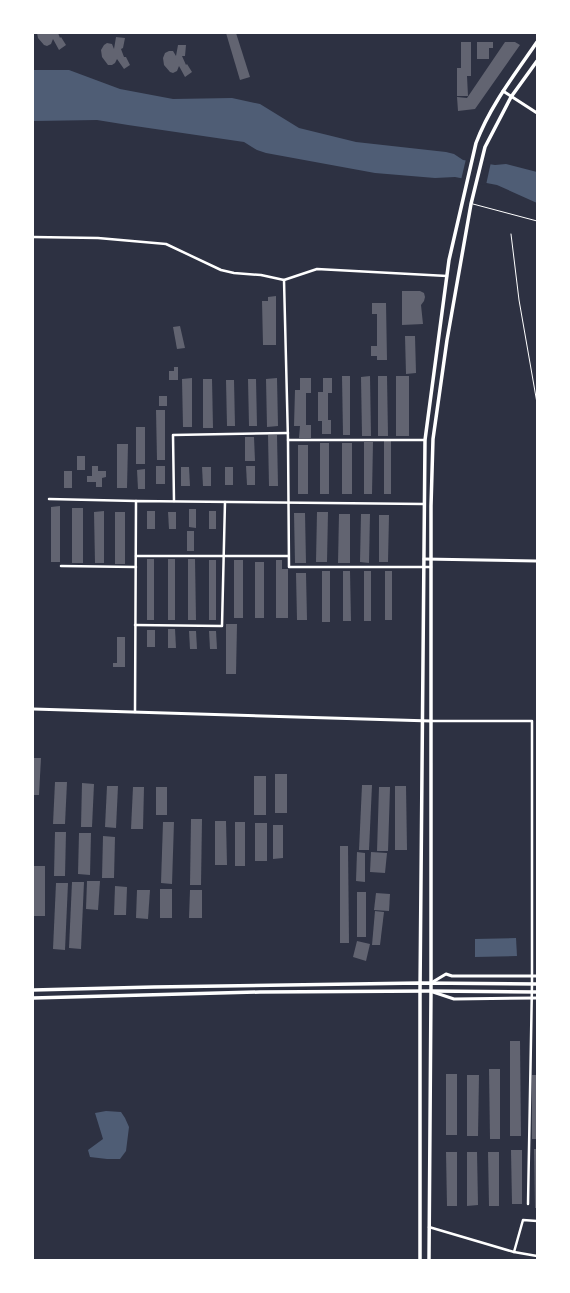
<svg xmlns="http://www.w3.org/2000/svg" width="570" height="1293" font-family="'DejaVu Sans',sans-serif">
  <style>
    .water { fill: #4f5d75 }
    .pier { fill: #2d3142 }
    .building { fill: #626471 }
    .lines { fill: none; stroke-linecap: round; stroke-linejoin: round }
    .service { stroke: #fff; stroke-width: 1 }
    .minor { stroke: #fff; stroke-width: 2.5 }
    .tertiary { stroke: #fff; stroke-width: 3 }
    .secondary { stroke: #fff; stroke-width: 3.5 }
  </style>
  <rect width="100%" height="100%" fill="#2d3142"/>
  <!-- water -->
  <g class="water">
    <path d="M33,70h36l51,19 53,10 59,-1 28,6 39,24 57,14 90,10 8,2 9,6 32,5 11,-1 31,8v31l-40,-18 -42,-8 -20,1 -60,-5 -109,-20 -9,-3 -13,-8 -116,-17 -31,-5 -64,1z"/>
    <path d="M516,938l1,18 -42,1v-18z"/>
    <path d="M106,1111l15,1 4,6 4,9 -3,24 -6,8h-13l-17,-2 -2,-7 15,-11 -8,-26z"/>
  </g>
  <!-- pier -->
  <path class="pier" d="M466,159l25,3 -5,23 -25,-5z"/>
  <!-- building -->
  <g class="building">
    <path d="M37,33h21l2,5 1,-1 5,8 -7,5 -6,-11 -2,5 -4,2 -3,-1 -6,-7z"/>
    <path d="M226,33h10l14,44 -10,3z"/>
    <path d="M116,37l9,1 -2,10 -2,1 3,8h2l4,8 -6,4 -7,-10 -2,4 -3,2h-4l-6,-8 -1,-7 3,-5 3,-2 5,1 2,5z"/>
    <path d="M461,42h10v34h-4l1,20h-11v-28h4z"/>
    <path d="M477,42h16v6h-4v11h-12z"/>
    <path d="M505,42h10l5,3 -45,64 -17,2 -1,-14 10,1z"/>
    <path d="M178,45h8l-1,11h-3l4,9 1,-1 5,8 -7,5 -6,-11 -2,5 -4,2 -3,-1 -6,-7 -1,-7 2,-5 4,-2h4l3,5z"/>
    <path d="M402,291h18l4,2 1,4 -1,4 -3,4 2,19 -21,1z"/>
    <path d="M276,296v49h-13l-1,-44h6v-4z"/>
    <path d="M372,303h14l1,57h-10v-4h-6v-10h6v-32h-5z"/>
    <path d="M180,326l5,22 -8,1 -4,-22z"/>
    <path d="M405,336h10l1,37 -10,1z"/>
    <path d="M174,367h4v13h-9v-9h5z"/>
    <path d="M342,376h8v59h-7z"/>
    <path d="M370,376l1,60h-9l-1,-59z"/>
    <path d="M378,376h9l1,60h-10z"/>
    <rect x="396" y="376" width="13" height="60"/>
    <path d="M192,378v49h-9l-1,-48z"/>
    <path d="M277,378l1,48 -11,1 -1,-48z"/>
    <path d="M300,378h11v15h-5v32h5v13h-12l1,-12h-6l1,-36h5z"/>
    <path d="M323,378h9v15h-4v27h3v14h-9v-13h-4v-29h5z"/>
    <path d="M203,379h9l1,49h-10z"/>
    <path d="M248,379h8l1,47h-8z"/>
    <path d="M226,380h8l1,46h-8z"/>
    <rect x="159" y="396" width="8" height="10"/>
    <path d="M156,410h9v50h-8z"/>
    <rect x="136" y="427" width="9" height="37"/>
    <path d="M268,435h9l1,51h-9z"/>
    <path d="M245,437h9l1,24h-10z"/>
    <rect x="384" y="441" width="7" height="53"/>
    <path d="M364,442h9l-1,52h-8z"/>
    <rect x="320" y="443" width="9" height="51"/>
    <rect x="342" y="443" width="10" height="51"/>
    <path d="M117,444h11l-1,44h-10z"/>
    <rect x="298" y="445" width="10" height="49"/>
    <rect x="77" y="456" width="8" height="14"/>
    <path d="M92,466h6v5h8v6l-4,1v9h-6v-5h-9v-6h5z"/>
    <rect x="156" y="466" width="9" height="18"/>
    <path d="M246,466h9v19h-8z"/>
    <path d="M181,467h8l1,19h-9z"/>
    <path d="M202,467h9v19h-8z"/>
    <rect x="225" y="467" width="8" height="18"/>
    <path d="M145,469v20h-7l-1,-19z"/>
    <rect x="64" y="471" width="8" height="17"/>
    <path d="M60,506v56h-9v-55z"/>
    <rect x="72" y="508" width="11" height="55"/>
    <path d="M189,509h7v19l-7,-1z"/>
    <path d="M104,511v52h-9l-1,-51z"/>
    <rect x="147" y="511" width="8" height="18"/>
    <rect x="209" y="511" width="7" height="18"/>
    <rect x="115" y="512" width="10" height="52"/>
    <path d="M168,512h8v17h-7z"/>
    <path d="M317,512h11l-1,50h-11z"/>
    <path d="M294,513h11l1,50h-11z"/>
    <path d="M339,514h11v49h-12z"/>
    <path d="M361,514h9l-1,49 -9,-1z"/>
    <path d="M379,515h10l-1,47h-9z"/>
    <rect x="187" y="531" width="7" height="20"/>
    <rect x="147" y="559" width="7" height="61"/>
    <rect x="168" y="559" width="7" height="61"/>
    <path d="M188,559h7l1,61h-8z"/>
    <rect x="209" y="560" width="7" height="60"/>
    <rect x="234" y="560" width="9" height="58"/>
    <path d="M276,560h6v9h6v49h-12z"/>
    <rect x="255" y="562" width="9" height="56"/>
    <rect x="322" y="571" width="8" height="51"/>
    <path d="M343,571h7l1,50h-8z"/>
    <rect x="364" y="571" width="7" height="50"/>
    <rect x="385" y="571" width="7" height="49"/>
    <path d="M296,573h10l1,47h-10z"/>
    <path d="M226,624h11l-1,50h-10z"/>
    <path d="M168,629h7l1,19h-8z"/>
    <rect x="147" y="630" width="8" height="17"/>
    <path d="M189,631h7l1,18h-7z"/>
    <path d="M209,631h7l1,18h-7z"/>
    <path d="M117,637h8v30h-12v-4h4z"/>
    <path d="M33,758h8l-2,37h-6z"/>
    <rect x="275" y="774" width="12" height="39"/>
    <rect x="254" y="776" width="12" height="39"/>
    <path d="M55,782h12l-2,42h-12z"/>
    <path d="M82,783l12,1 -2,43h-11z"/>
    <path d="M362,785h10l-3,65h-10z"/>
    <path d="M107,786h11l-2,42 -11,-1z"/>
    <path d="M395,786h11l1,64h-12z"/>
    <path d="M133,787h11l-1,42h-12z"/>
    <rect x="156" y="787" width="11" height="28"/>
    <path d="M379,787h11l-2,64h-11z"/>
    <path d="M191,819h11l-1,66h-11z"/>
    <path d="M215,821h11l1,44h-12z"/>
    <path d="M163,822h11l-2,62 -11,-1z"/>
    <rect x="235" y="822" width="10" height="44"/>
    <rect x="255" y="823" width="12" height="38"/>
    <path d="M273,825h10v33l-10,1z"/>
    <path d="M55,832h11l-1,44h-11z"/>
    <path d="M79,833h12l-1,42 -12,-1z"/>
    <path d="M103,836l12,1 -1,41h-12z"/>
    <path d="M340,846h8l1,97h-9z"/>
    <path d="M357,852l8,1v29l-9,-1z"/>
    <path d="M371,852l16,1 -2,20 -15,-1z"/>
    <rect x="34" y="866" width="11" height="50"/>
    <path d="M87,881h13l-2,29 -12,-1z"/>
    <path d="M72,882h12l-3,67 -12,-1z"/>
    <path d="M56,883h12l-3,67 -12,-1z"/>
    <path d="M115,886l12,1 -1,28h-12z"/>
    <rect x="160" y="889" width="12" height="29"/>
    <path d="M137,890h13l-2,29 -12,-1z"/>
    <path d="M190,890h12v28h-13z"/>
    <rect x="357" y="892" width="9" height="45"/>
    <path d="M376,893l14,1 -1,17 -15,-1z"/>
    <path d="M375,911l9,1 -4,33h-8z"/>
    <path d="M357,941l13,3 -4,17 -13,-4z"/>
    <path d="M510,1041h10l1,95h-11z"/>
    <path d="M489,1069h11v70h-10z"/>
    <rect x="446" y="1074" width="11" height="61"/>
    <path d="M467,1075h12l-1,61h-11z"/>
    <rect x="532" y="1075" width="5" height="64"/>
    <path d="M534,1149h3v59h-2z"/>
    <path d="M511,1150h11v54h-10z"/>
    <path d="M446,1152h11v54h-10z"/>
    <path d="M467,1152h10l1,53 -11,1z"/>
    <path d="M488,1152h11v54h-10z"/>
  </g>
  <g class="lines">
    <!-- service -->
    <g class="service">
      <path d="M473,204l64,17"/>
      <path d="M511,234l8,66 18,103"/>
    </g>
    <!-- minor -->
    <g class="minor">
      <path d="M33,237l65,1 68,6 55,26 13,3 27,2 23,5 33,-11 130,7"/>
      <path d="M284,280l4,160 1,127h142"/>
      <path d="M288,440h137"/>
      <path d="M49,499l87,2"/>
      <path d="M174,501l-1,-66 115,-2"/>
      <path d="M136,556h152"/>
      <path d="M61,566l75,1"/>
      <path d="M135,625l87,1 3,-124"/>
      <path d="M135,712l1,-211 288,3"/>
      <path d="M431,721h101v263l-4,220"/>
      <path d="M429,1227l85,25 23,4"/>
      <path d="M514,1252l9,-32 14,1"/>
    </g>
    <!-- tertiary -->
    <g class="tertiary">
      <path d="M503,91l34,22"/>
      <path d="M424,559l113,2"/>
      <path d="M33,709l398,12"/>
      <path d="M431,983l15,-9 6,2h85"/>
      <path d="M433,992l21,7 83,-1"/>
    </g>
    <!-- secondary -->
    <g class="secondary">
      <path d="M33,990l121,-3 266,-4 117,1"/>
      <path d="M33,998l227,-6 171,-1 106,1"/>
      <path d="M420,1260v-269l5,-551 24,-180 27,-117c14,-37 39,-69 61,-101"/>
      <path d="M429,1260l2,-269v-485l2,-67 14,-99 24,-136 14,-57 26,-50 26,-36"/>
    </g>
  </g>
  <!-- border -->
  <rect width="570" height="1293" fill="none" stroke="#ffffff" stroke-width="68"/>
</svg>
